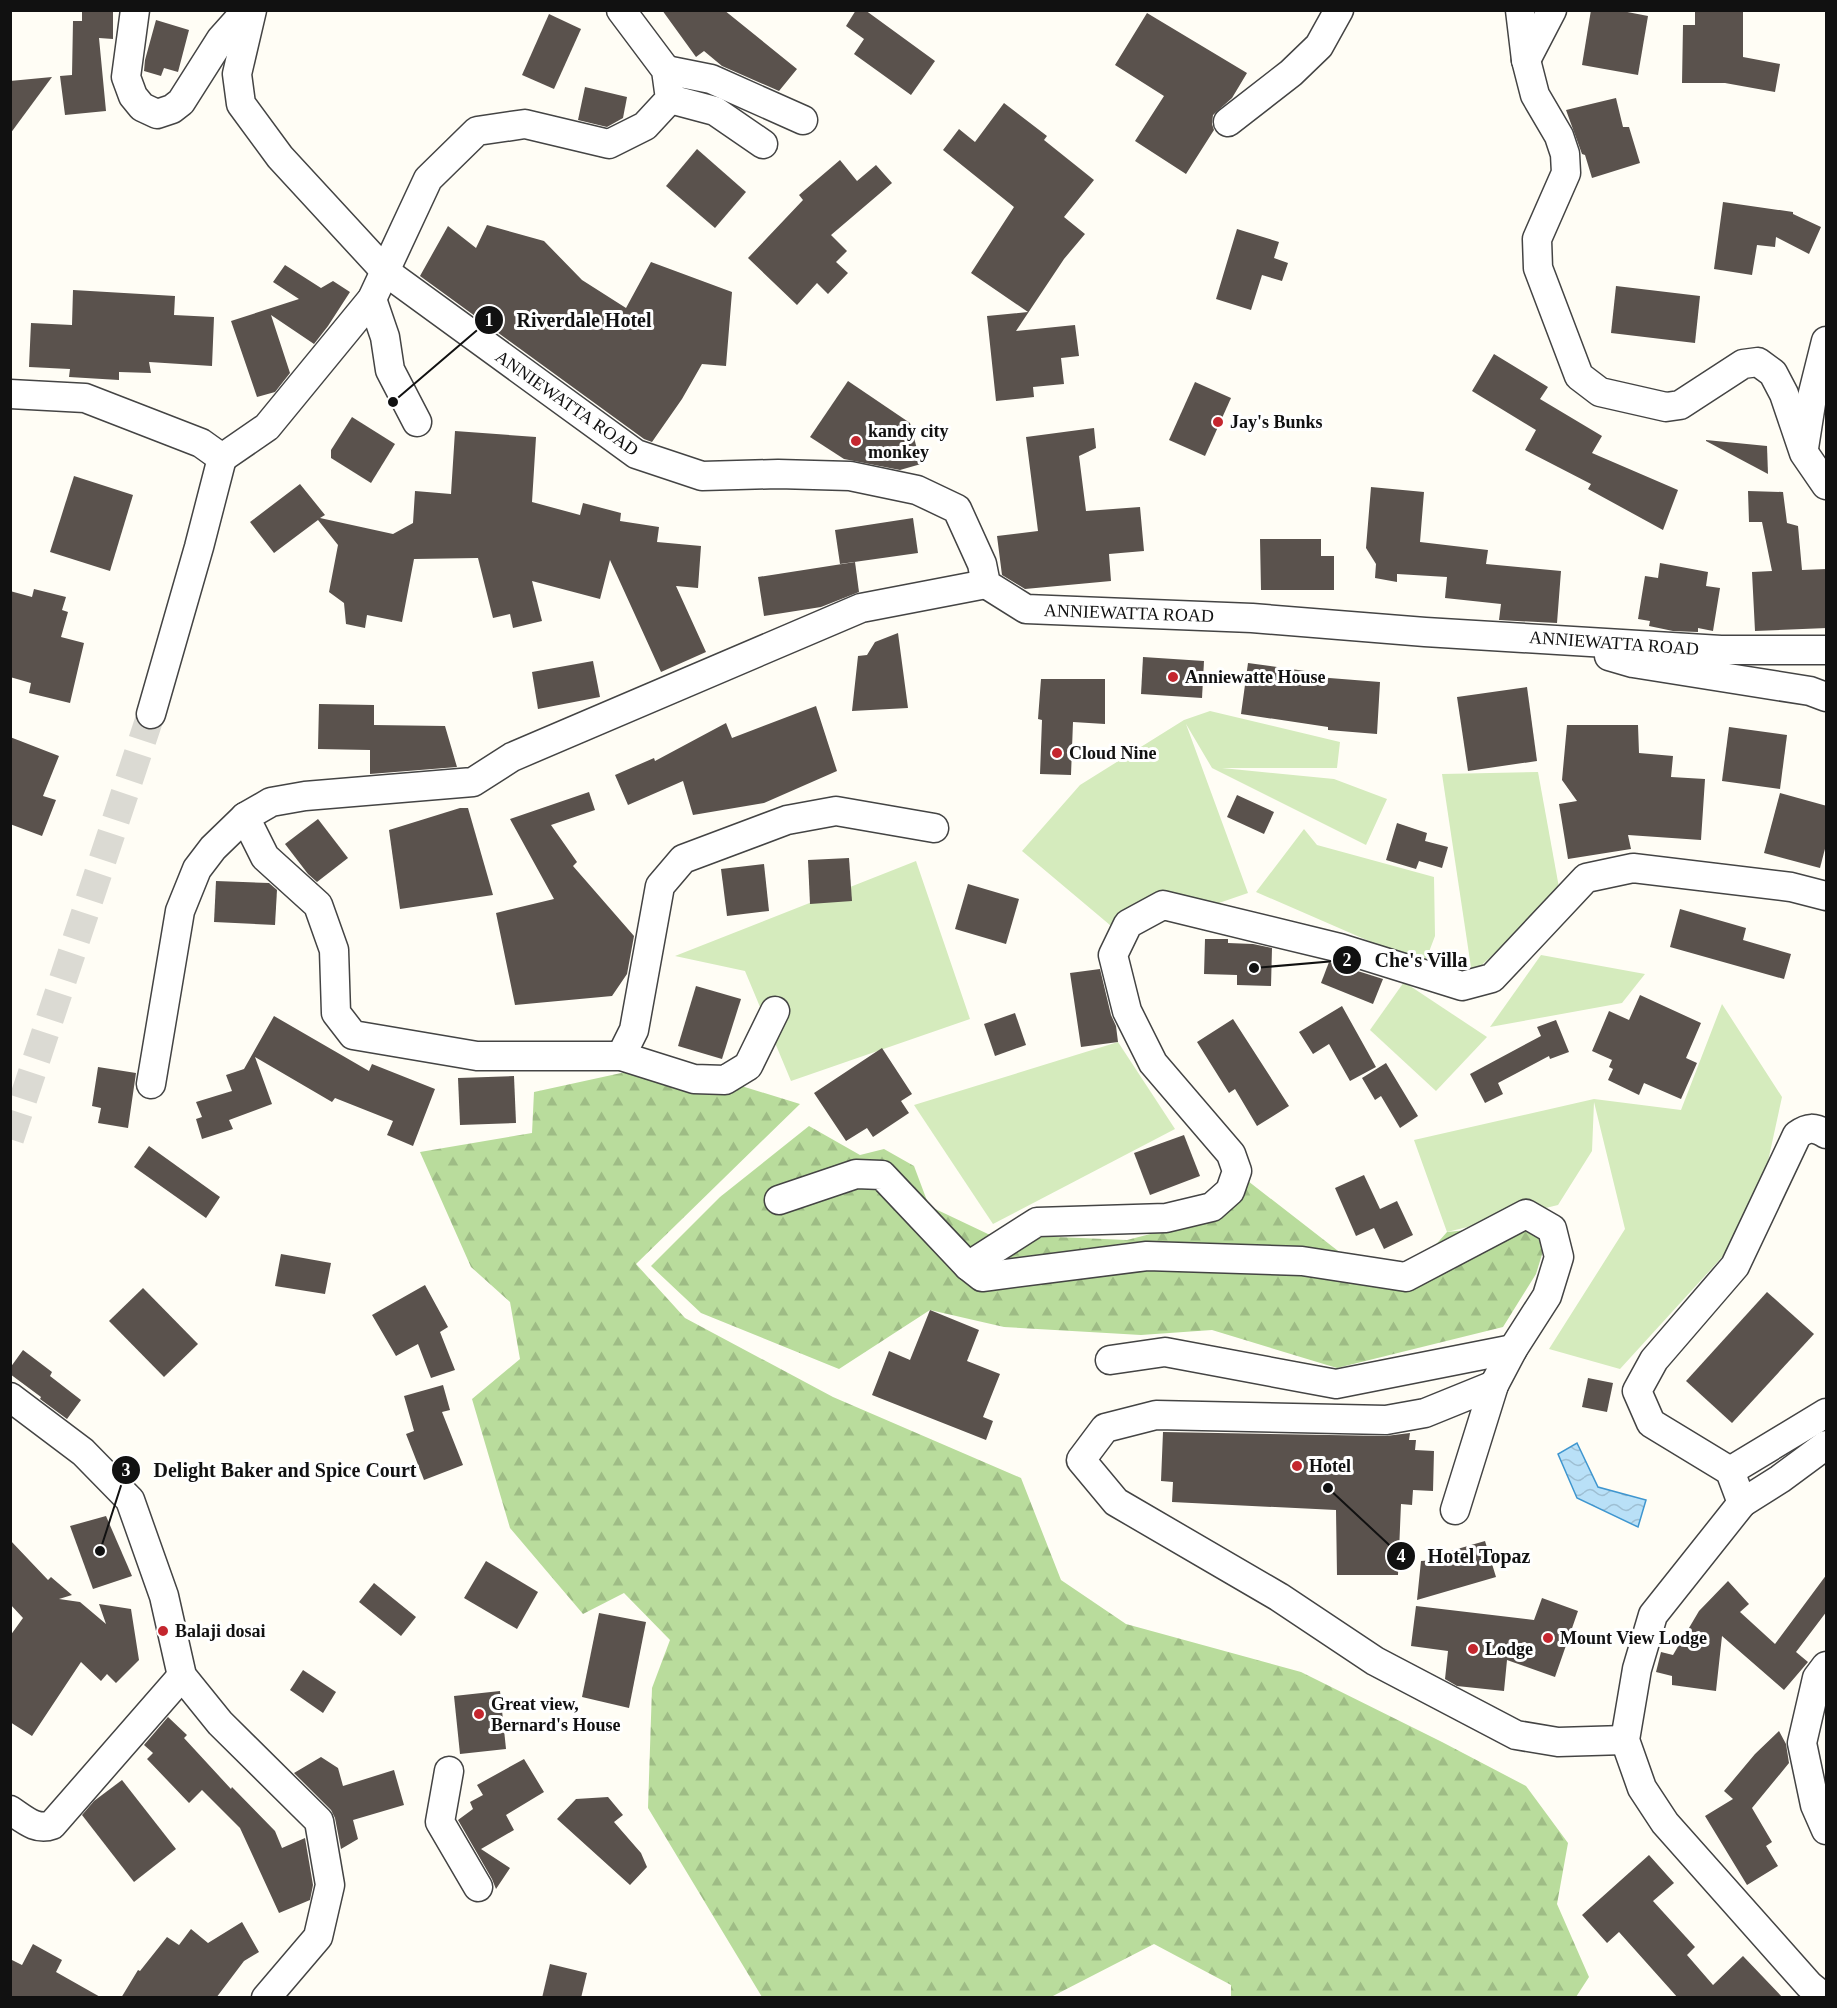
<svg xmlns="http://www.w3.org/2000/svg" width="1837" height="2008" font-family="'Times New Roman',serif">
  <style>
    .grass { fill: #d5ebbd }
    .forest { fill: url(#forest-firs) }
    .water { fill: url(#water-waves); stroke: #3f96cf; stroke-width: 1.5 }
    .building { fill: #5a524d }
    .lines { fill: none; stroke-linecap: round; stroke-linejoin: round }
    .minor-tunnel { stroke: #dbdad3; stroke-width: 28; stroke-dasharray: 28 14; stroke-linecap: butt }
    .minor-casing { stroke: #444; stroke-width: 31 }
    .minor { stroke: #fff; stroke-width: 28 }
    .poi-dot { fill: #c4262e; stroke: #fff; stroke-width: 2 }
    .labels { text-anchor: middle; stroke-width: 6; stroke-linejoin: round; paint-order: stroke }
    .street-label { font-size: 18px; fill: #111; stroke: #fff }
    .poi-label { font-size: 18px; font-weight: bold; fill: #111; stroke: #fff; text-anchor: start }
    .leader { fill: none; stroke: #111; stroke-width: 2 }
    .callout-dot { fill: #111; stroke: #fff; stroke-width: 2 }
    .mark-label { font-size: 18px; text-anchor: middle; font-weight: bold; fill: #fff }
    .callout-label { font-size: 20px; text-anchor: middle; font-weight: bold; fill: #111; stroke: #fff; stroke-width: 6; stroke-linejoin: round; paint-order: stroke }
  </style>
  <defs>
    <pattern id="forest-firs" width="22" height="20" patternUnits="userSpaceOnUse" patternTransform="scale(1.5)"><rect width="22" height="20" fill="#b9dc9c"/><path d="M5 1l3.5 6h-7zM16 11l3.5 6h-7z" fill="#9ebc85"/></pattern>
    <pattern id="water-waves" width="16" height="10" patternUnits="userSpaceOnUse" patternTransform="scale(1.5)"><rect width="16" height="10" fill="#b9e0f7"/><path d="M0 5q4-4 8 0t8 0" fill="none" stroke="#9ebfd3"/></pattern>
  </defs>
  <rect width="100%" height="100%" fill="#fffdf5"/>
  <!-- grass -->
  <g class="grass">
    <path d="M1210,711l130,31 -3,26h-115l112,11 53,20 -21,46 -154,-77 -26,-44 62,169 -125,43 -101,-85 58,-66 104,-65z"/>
    <path d="M1538,772l22,121 -88,81 -30,-200z"/>
    <path d="M1304,829l13,16 117,32 1,59 -11,29 -168,-73z"/>
    <path d="M916,861l54,158 -179,62 -46,-110 -70,-15z"/>
    <path d="M1541,955l104,19 -23,29 -132,24z"/>
    <path d="M1404,982l83,55 -51,54 -66,-61z"/>
    <path d="M1722,1004l60,93 -27,124 -135,148 -71,-20 76,-120 -31,-127 -2,49 -34,54 -111,27 -33,-92 180,-41 87,11z"/>
    <path d="M1118,1042l57,87 -182,95 -79,-119z"/>
  </g>
  <!-- forest -->
  <g class="forest">
    <path d="M667,1063l133,41 -164,160 49,54 148,79 188,81 40,102 65,44 175,48 141,70 84,44 42,57 -11,61 32,73 -13,20h-345v-12l-77,-41 -103,53h-289l-114,-189 4,-120 18,-48 -46,-47 -41,21 -73,-86 -38,-129 48,-40 -10,-57 -39,-35 -51,-115 112,-19 2,-41z"/>
    <path d="M809,1126l51,29 24,-6 30,17 15,40 59,28 139,6 82,-21 21,-52 130,101 50,6 37,-42 105,-10 -16,52 -33,53 -166,41 -125,-38 -71,5 -137,-8 -74,-17 -91,59 -138,-56 -50,-47 69,-69z"/>
  </g>
  <!-- water -->
  <path class="water" d="M1577,1443l21,44 48,13 -8,27 -61,-29 -19,-44z"/>
  <!-- building -->
  <g class="building">
    <path d="M82,10h31v29l-14,-1 7,73 -41,4 -5,-39 12,-1 1,-54h9z"/>
    <path d="M662,10h62l73,59 -18,22 -57,-25 -18,-15 -8,6z"/>
    <path d="M856,10h9l70,51 -24,34 -57,-41 10,-15 -18,-13z"/>
    <path d="M1591,10h26l31,6 -10,59 -56,-10z"/>
    <path d="M1695,10h48v47l37,7 -5,28 -50,-9h-43l1,-58h12z"/>
    <path d="M1147,13l100,60 -15,25 -19,17 -1,9 2,6 -28,44 -51,-33 29,-45 -49,-31z"/>
    <path d="M549,14l32,15 -27,60 -32,-14z"/>
    <path d="M156,20l33,10 -11,42 -14,-4 -3,8 -17,-5 1,-11z"/>
    <path d="M52,77l-42,57v-53z"/>
    <path d="M585,87l42,10 -4,21 -16,9 -29,-7z"/>
    <path d="M1616,98l7,29h6l11,36 -48,15 -7,-23 -3,-1 -16,-44z"/>
    <path d="M1004,103l43,33 -3,4 50,40 -30,37 21,17 -21,25 -48,72 59,-6 4,31 -18,2 3,26 -31,3 1,10 -38,4 -9,-85 41,-4 -57,-39 43,-66 -71,-57 16,-21 16,13z"/>
    <path d="M697,149l49,43 -31,36 -49,-42z"/>
    <path d="M840,160l17,21 19,-16 16,18 -61,52 16,16 -11,11 12,11 -20,21 -11,-11 -20,22 -49,-47 55,-58 -4,-5z"/>
    <path d="M1723,202l70,10v2l28,13 -12,27 -33,-17 -1,10 -18,-2 -5,30 -38,-6z"/>
    <path d="M487,225l57,16 38,39 44,28 25,-46 81,30 -6,74 -24,-2 -20,35 -30,43 -8,-3 -224,-163 28,-50 28,22z"/>
    <path d="M1237,229l42,13 -5,16 14,5 -6,18 -20,-6 -11,35 -35,-11z"/>
    <path d="M285,265l36,23 12,-7 17,11 -22,34 -14,18 -43,-29 19,58 -15,19 -18,5 -26,-76 68,-22 -26,-17z"/>
    <path d="M1616,286l84,10 -5,47 -84,-10z"/>
    <path d="M73,290l102,6 -1,19 40,2 -2,49 -63,-4 2,11 -32,-1v8l-50,-3 1,-8 -41,-2 2,-44 41,2z"/>
    <path d="M1494,354l54,33 -8,12 62,37 -10,17 86,37 -15,40 -75,-41 3,-5 -66,-34 11,-20 -64,-39z"/>
    <path d="M848,381l62,42 11,41 -21,6 -56,-11 -34,-22z"/>
    <path d="M1195,382l36,16 -26,58 -36,-16z"/>
    <path d="M352,417l43,27 -24,39 -40,-25v-8z"/>
    <path d="M1094,428l2,20 -17,8 7,55 54,-4 4,44 -35,3 2,27 -86,8 -23,-14 -5,-39 41,-5 -12,-94z"/>
    <path d="M455,431l81,6 -4,65 48,13 3,-12 38,10 -1,8 39,6 -2,15 44,4 -3,42 -22,-2 30,66 -45,20 -51,-112 -10,39 -68,-18 10,40 -29,7 -3,-14 -17,4 -15,-60 -64,1 -12,63 -35,-7 -2,13 -19,-4 -2,-21 -15,-11 9,-47 -20,-25 -44,33 -24,-31 50,-38 25,31 -5,3 73,16 20,-11 2,-32 36,3z"/>
    <path d="M1706,440l61,6 1,28 -62,-33z"/>
    <path d="M74,476l59,19 -23,76 -60,-19z"/>
    <path d="M1371,487l53,5 -4,50 68,8 -2,14 75,7 -4,52 -58,-3 2,-16 -56,-6 2,-21 -50,-3v8l-22,-4 1,-14 -10,-16z"/>
    <path d="M1748,491l35,1 4,31 11,3 4,44 25,-1v59l-72,3 -3,-59 20,-1 -10,-49h-13z"/>
    <path d="M913,518l5,35 -78,11 -5,-34z"/>
    <path d="M1260,539h61v17h13v34h-73z"/>
    <path d="M855,562l4,30 -38,15 -57,9 -6,-39z"/>
    <path d="M1660,563l48,9 -2,14 14,2 -7,43 -15,-3v4l-25,-1 -24,-5 1,-5 -12,-2 7,-43 13,2z"/>
    <path d="M34,589l32,8 -4,13 6,2 -7,25 23,6 -14,60 -41,-10 2,-10 -21,-6v-86l22,6z"/>
    <path d="M898,633l10,75 -56,3 6,-55 9,-1 8,-13z"/>
    <path d="M1143,657l61,4 -2,37 -61,-4z"/>
    <path d="M593,661l7,36 -62,12 -6,-37z"/>
    <path d="M1248,663l57,8 -1,5 76,6 -3,52 -49,-4v-3l-87,-13z"/>
    <path d="M1041,679h64v45l-32,-2 -2,53 -31,-1 2,-54 -4,-1z"/>
    <path d="M1527,687l10,74 -69,10 -11,-74z"/>
    <path d="M319,704l55,1v20l71,1 12,41 -87,7v-24l-52,-1z"/>
    <path d="M816,706l21,65 -73,32 -71,12 -10,-34 -55,24 -13,-30 39,-17 1,3 71,-38 6,15z"/>
    <path d="M1567,725h71l1,28 34,3 -2,21 34,2 -4,61 -73,-5 3,14 -63,10 -9,-55 18,-3 -15,-21z"/>
    <path d="M1729,727l58,8 -7,54 -58,-8z"/>
    <path d="M10,737l49,19 -16,40 13,4 -14,36 -32,-12z"/>
    <path d="M589,792l6,18 -44,15 26,37 -4,4 61,70 -7,38 -15,22 -97,9 -19,-92 58,-14 -44,-80z"/>
    <path d="M1780,793l47,13v35l-7,27 -56,-15z"/>
    <path d="M1237,795l37,17 -10,22 -37,-17z"/>
    <path d="M460,808h8l25,87 -93,14 -11,-79z"/>
    <path d="M318,819l30,39 -31,24 -9,-8 -23,-30z"/>
    <path d="M1397,823l30,10 -2,8 23,6 -6,21 -23,-7 -3,8 -30,-9z"/>
    <path d="M849,858l3,43 -42,3 -2,-44z"/>
    <path d="M764,864l5,47 -42,5 -6,-47z"/>
    <path d="M216,881l53,2 8,7 -2,35 -61,-3z"/>
    <path d="M968,884l51,15 -13,45 -51,-15z"/>
    <path d="M1680,909l66,19 -3,12 48,14 -7,25 -114,-32z"/>
    <path d="M1205,939h23v4l25,1 19,4 -1,38 -34,-1v-10l-33,-1z"/>
    <path d="M1329,962l54,17 -10,25 -52,-21z"/>
    <path d="M1100,969l11,46 5,11 2,16 -37,5 -11,-74z"/>
    <path d="M696,986l45,13 -19,60 -44,-13z"/>
    <path d="M1640,995l61,28 -15,35 11,5 -16,36 -37,-16 -5,12 -31,-15 5,-11 -4,-2 3,-7 -20,-9 17,-40 20,9z"/>
    <path d="M1342,1006l34,61 -26,14 -21,-37 -16,10 -14,-22z"/>
    <path d="M1015,1013l11,32 -31,11 -11,-32z"/>
    <path d="M274,1016l95,55 3,-7 63,25 -22,57 -26,-11 6,-14 -58,-23 -3,4 -77,-45 17,47 -43,16 4,9 -31,10 -6,-20 6,-2 -6,-15 36,-11 -6,-16 18,-6z"/>
    <path d="M1233,1019l56,87 -32,20 -22,-37 -6,4 -32,-51z"/>
    <path d="M1556,1020l13,32 -19,7 -1,-3 -51,27 5,11 -18,9 -15,-29 71,-38 -4,-9z"/>
    <path d="M882,1048l30,46 -11,7 8,12 -36,24 -6,-9 -21,13 -32,-48z"/>
    <path d="M1386,1063l32,53 -18,12 -19,-32 -6,4 -13,-22z"/>
    <path d="M98,1067l38,6 -8,55 -30,-5 3,-15 -9,-2z"/>
    <path d="M514,1076l2,47 -56,2 -2,-47z"/>
    <path d="M1184,1135l16,41 -50,19 -16,-42z"/>
    <path d="M149,1146l71,51 -14,21 -72,-51z"/>
    <path d="M1364,1175l16,34 17,-8 16,34 -29,14 -10,-21 -18,8 -21,-48z"/>
    <path d="M281,1254l50,9 -6,31 -50,-8z"/>
    <path d="M425,1285l23,42 -8,5 15,38 -24,8 -13,-34 -22,12 -24,-41z"/>
    <path d="M143,1288l55,56 -34,33 -55,-56z"/>
    <path d="M1767,1292l47,42 -82,89 -46,-42z"/>
    <path d="M930,1310l49,20 -12,31 33,13 -17,43 10,4 -7,19 -114,-45 17,-44 21,9z"/>
    <path d="M23,1350l29,22 -2,4 31,24 -14,19 -27,-20 1,-2 -31,-23v-6z"/>
    <path d="M1588,1378l25,5 -6,29 -25,-5z"/>
    <path d="M443,1385l7,25 -8,2 21,53 -39,15 -18,-46 8,-3 -10,-35z"/>
    <path d="M1163,1432l223,4 24,-3 -1,7h7l-1,10 19,1 -1,40 -20,-1 -1,15 -11,-1 -3,71h-61l-1,-65 -164,-8 1,-20 -12,-1z"/>
    <path d="M106,1516l26,60 -39,13 -23,-63z"/>
    <path d="M10,1540l38,40 3,-3 21,18 -13,4 21,3 26,22 -7,-20 32,5 8,51 -23,23 -9,-9 -6,7 -20,-19 -49,74 -22,-14v-86l13,-18 -13,-14z"/>
    <path d="M1485,1541l11,36 -79,23 4,-39 28,-2 -2,-7z"/>
    <path d="M486,1561l52,31 -21,37 -53,-31z"/>
    <path d="M1827,1574v37l-31,41 12,10 -24,28 -62,-54 -6,55 -44,-6v-9l-16,-4 5,-20 12,3 26,-44 29,-30 21,23 -9,8 35,32z"/>
    <path d="M374,1583l42,34 -15,19 -42,-34z"/>
    <path d="M1542,1598l36,13 -23,66 -48,-17 -3,31 -47,-5 -12,-7 3,-28 -37,-5 5,-40 118,14z"/>
    <path d="M599,1613l47,9 -17,86 -47,-11z"/>
    <path d="M303,1670l33,22 -13,21 -33,-23z"/>
    <path d="M500,1691l6,58 -46,5 -6,-58z"/>
    <path d="M168,1717l19,18 -3,3 47,51 1,-2 43,44 7,17 23,-10 8,47 -3,15 -31,13 -39,-85 -38,-38 -13,13 -42,-44 6,-6 -9,-8z"/>
    <path d="M1779,1731l7,13 3,19 -37,45 20,34 -6,4 12,20 -31,19 -42,-69 28,-17 -9,-8 31,-37z"/>
    <path d="M321,1757l17,11 5,18 51,-16 10,35 -51,15 5,19 -17,10 -6,-31 -4,-8 -37,-37z"/>
    <path d="M524,1759l20,33 -38,23 8,15 -33,19 29,19 -14,21 -4,-10 -34,-59 15,-11 -3,-7 13,-7 -6,-10z"/>
    <path d="M122,1780l54,69 -42,33 -52,-67 12,-14z"/>
    <path d="M608,1797l15,18 -9,7 27,31 6,14 -17,18 -73,-66 19,-20z"/>
    <path d="M1649,1855l25,28 -21,18 42,46 -8,8 26,30 30,-29 40,42h-105l-59,-66 -12,11 -25,-28z"/>
    <path d="M242,1922l17,30 -15,9 -28,37h-95l17,-28 2,1 27,-34 12,8 12,-16 17,14z"/>
    <path d="M33,1944l29,16 -6,12 46,26h-92v-39l12,6z"/>
    <path d="M550,1964l37,9 -6,25h-39z"/>
  </g>
  <g class="lines">
    <!-- minor-tunnel -->
    <path class="minor-tunnel" d="M10,1139l141,-425"/>
    <!-- minor casing -->
    <g class="minor-casing">
      <g id="minor">
        <path d="M135,10l-9,67 7,19 9,11 15,7 15,-5 9,-7 40,-63 26,-29"/>
        <path d="M252,10l-15,64 4,30 39,53 106,115 250,182 66,22 76,-2 72,2 67,14 40,19 25,55 4,20 40,25 226,9 173,14 296,18h105"/>
        <path d="M1520,10l6,50 9,35 24,41 6,18 1,19 -29,66 1,29 41,108 21,16 66,15 14,-2 63,-41 15,-2 15,11 11,21 20,59 22,32"/>
        <path d="M1526,60l26,-50"/>
        <path d="M666,70l45,9 92,41"/>
        <path d="M670,99l45,12 48,33"/>
        <path d="M1228,122l63,-49 28,-27 20,-36"/>
        <path d="M372,299l13,38 5,33 27,52"/>
        <path d="M10,394l75,4 116,45 21,15"/>
        <path d="M1804,448l8,-51 14,-56"/>
        <path d="M222,458l45,-31 105,-128 56,-120 49,-48 48,-7 84,20 36,-18 25,-27 -4,-29 -45,-60"/>
        <path d="M1609,656l24,7 177,28 16,6"/>
        <path d="M151,714l48,-167 23,-89"/>
        <path d="M775,1011l-27,55 -23,14 -31,-1 -73,-23h-144l-124,-21 -17,-22 -2,-63 -16,-45 -53,-48 -20,-40 26,-15 34,-6 168,-14 39,-25 349,-149 125,-24"/>
        <path d="M621,1056l13,-26 26,-144 23,-27 104,-39 49,-9 98,17"/>
        <path d="M151,1084l29,-173 17,-42 16,-21 32,-31"/>
        <path d="M779,1200l77,-26 26,1 86,91 14,11 165,-21 155,5 104,16 120,-63 26,15 7,28 -12,39 -34,53 -19,36 -39,125"/>
        <path d="M968,1266l69,-44 129,-4 46,-11 18,-16 7,-20 -6,-17 -78,-91 -26,-52 -14,-56 15,-31 35,-19 177,43 122,38 30,-8 94,-100 47,-10 158,19 35,9"/>
        <path d="M1110,1360l55,-8 171,32 177,-35"/>
        <path d="M1494,1385l-69,28 -39,7 -230,-5 -51,13 -24,32 35,42 163,95 96,64 141,74 42,7 67,-2"/>
        <path d="M10,1397l73,55 47,48 34,96 18,80 38,47 99,98 11,64 -12,52 -52,61"/>
        <path d="M1730,1471l96,-58"/>
        <path d="M1742,1503l38,-24 46,-34"/>
        <path d="M1826,1666l-9,12 -15,65 13,62 11,25"/>
        <path d="M449,1771l-9,51 38,65"/>
        <path d="M10,1810c14,9 26,21 42,15l130,-149"/>
        <path d="M1825,1998l-16,-13 -144,-162 -23,-35 -17,-48 12,-71 16,-54 89,-112 -12,-32 -79,-48 -14,-32 17,-31 81,-94 62,-131c11,-8 17,-8 29,-1"/>
      </g>
    </g>
    <!-- minor -->
    <use href="#minor" class="minor"/>
  </g>
  <!-- markers -->
  <g class="poi-dot">
    <circle cx="1218" cy="422" r="6"/>
    <circle cx="856" cy="441" r="6"/>
    <circle cx="1173" cy="677" r="6"/>
    <circle cx="1057" cy="753" r="6"/>
    <circle cx="1297" cy="1466" r="6"/>
    <circle cx="163" cy="1631" r="6"/>
    <circle cx="1548" cy="1638" r="6"/>
    <circle cx="1473" cy="1649" r="6"/>
    <circle cx="479" cy="1714" r="6"/>
  </g>
  <g class="labels">
    <!-- street labels -->
    <g class="street-label">
      <text transform="translate(567 403) rotate(35)" y="6">ANNIEWATTA ROAD</text>
      <text transform="translate(1129 613) rotate(2)" y="6">ANNIEWATTA ROAD</text>
      <text transform="translate(1614 643) rotate(4)" y="6">ANNIEWATTA ROAD</text>
    </g>
    <!-- poi labels -->
    <g class="poi-label">
      <text x="1230" y="428">Jay's Bunks</text>
      <text x="868" y="437">kandy city<tspan x="868" dy="21">monkey</tspan></text>
      <text x="1185" y="683">Anniewatte House</text>
      <text x="1069" y="759">Cloud Nine</text>
      <text x="1309" y="1472">Hotel</text>
      <text x="175" y="1637">Balaji dosai</text>
      <text x="1560" y="1644">Mount View Lodge</text>
      <text x="1485" y="1655">Lodge</text>
      <text x="491" y="1710">Great view,<tspan x="491" dy="21">Bernard's House</tspan></text>
    </g>
  </g>
  <!-- callouts -->
  <path class="leader" d="M393 402L489 320M1254 968L1347 960M100 1551L126 1470M1328 1488L1401 1556"/>
  <g class="callout-dot">
    <circle cx="393" cy="402" r="6"/>
    <circle cx="1254" cy="968" r="6"/>
    <circle cx="100" cy="1551" r="6"/>
    <circle cx="1328" cy="1488" r="6"/>
    <circle cx="489" cy="320" r="15"/>
    <circle cx="1347" cy="960" r="15"/>
    <circle cx="126" cy="1470" r="15"/>
    <circle cx="1401" cy="1556" r="15"/>
  </g>
  <g class="mark-label">
    <text x="489" y="326">1</text>
    <text x="1347" y="966">2</text>
    <text x="126" y="1476">3</text>
    <text x="1401" y="1562">4</text>
  </g>
  <g class="callout-label">
    <text x="584" y="327">Riverdale Hotel</text>
    <text x="1421" y="967">Che's Villa</text>
    <text x="285" y="1477">Delight Baker and Spice Court</text>
    <text x="1479" y="1563">Hotel Topaz</text>
  </g>
  <!-- border -->
  <rect width="1837" height="2008" fill="none" stroke="#111111" stroke-width="24"/>
</svg>
